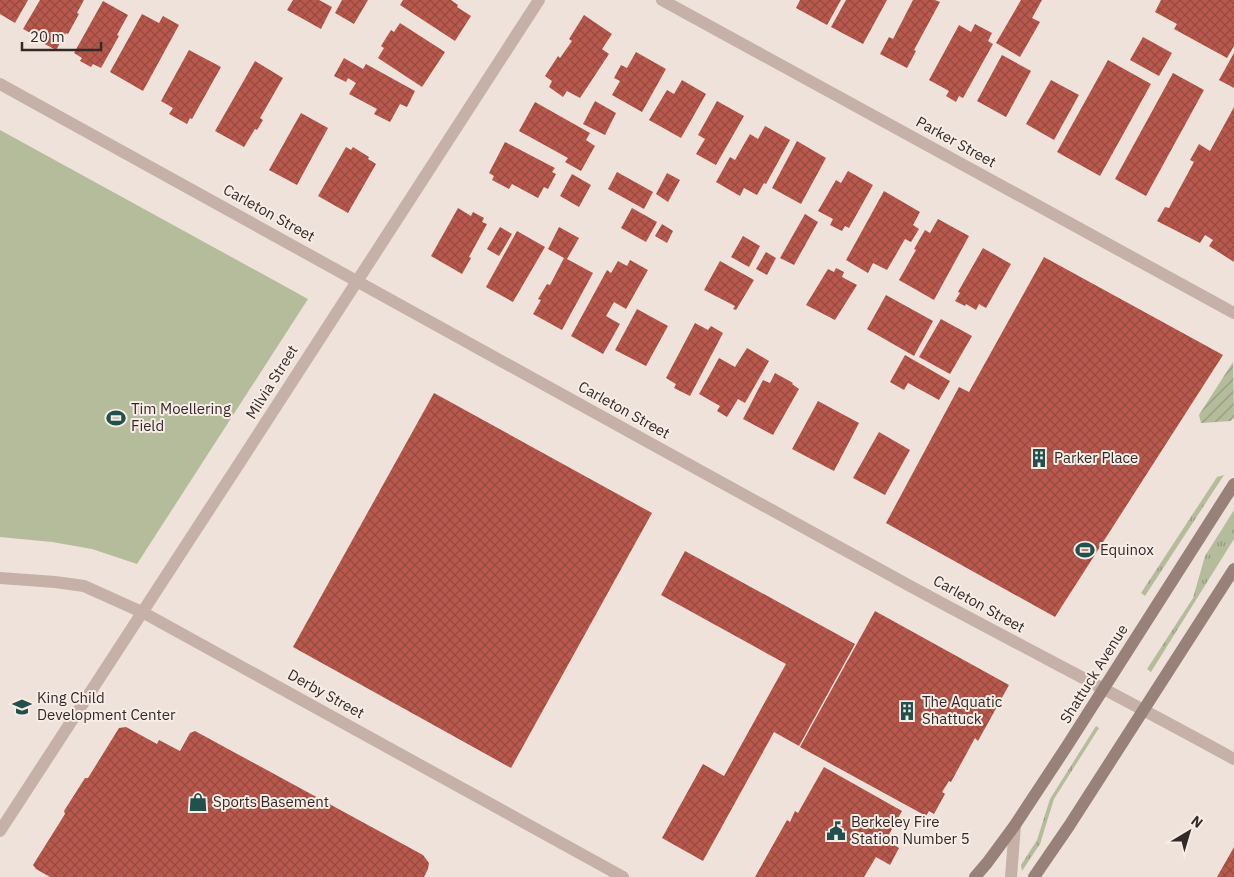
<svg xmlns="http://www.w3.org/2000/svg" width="1234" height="877" font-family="'IBM Plex Sans',sans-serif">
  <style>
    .grass { fill: url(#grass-tufts) }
    .park { fill: #b5bc9c }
    .garden { fill: url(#garden-furrows) }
    .building { fill: url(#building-cross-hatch) }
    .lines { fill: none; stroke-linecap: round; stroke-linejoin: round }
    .lane { stroke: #c5b1a8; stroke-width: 12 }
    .street { stroke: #c5b1a8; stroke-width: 12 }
    .secondary { stroke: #988179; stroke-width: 12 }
    .labels { text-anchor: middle; stroke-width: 4; stroke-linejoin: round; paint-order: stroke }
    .street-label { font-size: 15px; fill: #332927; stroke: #f7ede6 }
    .poi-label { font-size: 15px; fill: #332927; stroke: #f7ede6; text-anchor: start }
  </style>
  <defs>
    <pattern id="grass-tufts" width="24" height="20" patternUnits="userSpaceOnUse" patternTransform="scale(1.25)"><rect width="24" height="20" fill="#b5bc9c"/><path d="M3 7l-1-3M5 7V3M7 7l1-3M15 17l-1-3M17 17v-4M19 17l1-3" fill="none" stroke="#94997f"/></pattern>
    <pattern id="garden-furrows" width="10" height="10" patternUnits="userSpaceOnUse" patternTransform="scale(1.25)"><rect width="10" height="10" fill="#b5bc9c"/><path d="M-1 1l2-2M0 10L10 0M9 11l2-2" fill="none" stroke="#94997f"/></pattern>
    <pattern id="building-cross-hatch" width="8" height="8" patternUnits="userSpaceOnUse" patternTransform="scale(1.25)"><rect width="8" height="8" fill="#b9594d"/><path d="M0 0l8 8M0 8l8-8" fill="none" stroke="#974a40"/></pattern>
  </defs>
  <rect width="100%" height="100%" fill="#efe2da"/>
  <!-- grass -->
  <g class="grass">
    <path d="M1224,475l-79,121 -4,-3 76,-116z"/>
    <path d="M1234,510v29l-83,133 -4,-3 46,-71 12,-42z"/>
    <path d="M1096,726l3,2 -45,71 -14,45 -18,27 -1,-6 16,-25 13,-41z"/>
  </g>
  <!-- park -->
  <path class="park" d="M0,130l308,169 -171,265 -45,-15 -40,-7 -52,-5z"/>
  <!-- garden -->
  <path class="garden" d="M1233,362l1,55 -3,4 -30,2 -2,-8z"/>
  <!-- building -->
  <g class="building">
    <path d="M0,0h28l-13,23 -15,-9z"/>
    <path d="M40,0h44l-7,13 2,1 -11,20 -2,-1 -10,17 -17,-9 1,-3 -17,-9z"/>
    <path d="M293,0h26l13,7 -11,22 -34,-19z"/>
    <path d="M342,0h26l-14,24 -19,-11z"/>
    <path d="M403,0h48l7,5 -1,2 14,9 -16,25 -55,-36z"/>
    <path d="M800,0h41l-14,25 -31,-17z"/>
    <path d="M846,0h41l-24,44 -32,-17z"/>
    <path d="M913,0h22l5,2 -26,48 2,1 -9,17 -27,-14 9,-17 4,2z"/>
    <path d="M1021,0h21l-10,18 8,4 -20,35 -24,-14z"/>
    <path d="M1161,0h73v46l-7,12 -53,-29 3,-5 -22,-12z"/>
    <path d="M103,1l25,14 -11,20 2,1 -18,32 -8,-4 -2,3 -11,-6 2,-3 -8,-5z"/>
    <path d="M142,14l17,9 4,-7 16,9 -36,66 -33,-19z"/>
    <path d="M584,15l28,19 -10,15 7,5 -29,44 -13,-7 -4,6 -14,-10 3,-6 -7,-5 13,-20 2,2 12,-17 -3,-2z"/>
    <path d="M400,23l45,29 -23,35 -44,-29 6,-10 -3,-2 10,-16 3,2z"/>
    <path d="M975,24l17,9 -4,8 5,3 -30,54 -4,-2 -3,6 -10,-6 3,-5 -20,-11 30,-55 12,7z"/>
    <path d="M1143,37l29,16 -13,23 -29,-16z"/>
    <path d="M189,50l32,17 -29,52 -2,-1 -3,6 -18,-10 4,-6 -12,-7z"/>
    <path d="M636,52l30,17 -24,43 -30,-17 8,-14 -6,-3 7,-13 6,3z"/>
    <path d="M1234,53v35l-15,-8z"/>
    <path d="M1002,55l29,16 -25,46 -29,-16z"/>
    <path d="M344,58l19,11 3,-5 49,27 -8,16 -7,-3 -10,18 -16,-8 3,-5 -28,-15 7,-11 -8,-5 -2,4 -12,-6z"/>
    <path d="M1108,60l43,24 -51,92 -43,-24z"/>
    <path d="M255,61l28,17 -23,40 3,2 -6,10 -2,-1 -11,18 -29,-16z"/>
    <path d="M1173,73l31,17 -58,106 -31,-17z"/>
    <path d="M682,80l24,14 -25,44 -32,-18 18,-30 7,4z"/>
    <path d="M1051,80l28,15 -25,45 -28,-16z"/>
    <path d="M595,101l21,12 -11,22 -22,-11z"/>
    <path d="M717,101l27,15 -28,49 -20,-11 9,-15 -7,-4z"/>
    <path d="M535,102l55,31 -4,7 9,6 -14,25 -16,-9 3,-4 -49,-27z"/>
    <path d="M1234,107v155l-25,-16 4,-6 -8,-5 -5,8 -43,-22 8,-14 4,1 25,-46 -4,-2 9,-16 11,7z"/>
    <path d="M301,113l27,15 -31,57 -28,-15z"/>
    <path d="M765,126l25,14 -24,44 -2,-1 -7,12 -13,-7 -4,8 -24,-14 14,-25 5,3 15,-26 8,5z"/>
    <path d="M797,141l29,17 -25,46 -29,-16z"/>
    <path d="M505,142l50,26 -3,4 4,2 -8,15 -4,-2 -6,11 -26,-14 -3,5 -17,-9 2,-4 -5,-3z"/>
    <path d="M346,147l5,3 2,-3 16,10 -1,2 8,5 -28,49 -30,-17z"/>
    <path d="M848,171l25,14 -24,43 -4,-2 -3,5 -12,-6 3,-6 -15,-8 18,-31 5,3z"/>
    <path d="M617,172l36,20 -9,17 -36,-20z"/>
    <path d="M667,173l13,7 -12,22 -12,-8z"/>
    <path d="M572,174l19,11 -12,22 -19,-11z"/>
    <path d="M884,191l36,21 -7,13 6,4 -8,13 -6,-3 -18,31 -14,-7 -5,10 -22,-13z"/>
    <path d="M458,208l13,8 2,-4 11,6 -2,4 5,2 -18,33 2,1 -9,16 -31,-18z"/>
    <path d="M632,208l25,14 -11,20 -25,-14z"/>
    <path d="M805,214l13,8 -24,43 -14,-7z"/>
    <path d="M938,219l31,17 -35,64 -35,-20 17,-30 -2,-1 11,-19 5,3z"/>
    <path d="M662,224l11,7 -6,12 -12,-7z"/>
    <path d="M500,227l12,7 -13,22 -12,-7z"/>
    <path d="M559,227l20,11 -12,21 26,14 -31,57 -29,-16 8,-14 -3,-1 9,-15 3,1 14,-27 -16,-9z"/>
    <path d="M517,231l28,16 -32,55 -27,-15z"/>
    <path d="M743,236l17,10 -11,21 -18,-10z"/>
    <path d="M983,248l28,16 -25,44 -7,-4 -3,6 -10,-6 -1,2 -10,-5 5,-8 -2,-1z"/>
    <path d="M766,252l10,6 -9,17 -11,-6z"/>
    <path d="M1044,257l179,98 -168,262 -169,-94 73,-136 10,5z"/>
    <path d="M630,260l18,10 -22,39 -12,-7 -8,14 14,8 -17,30 -32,-18 36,-66 4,3 7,-12 9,5z"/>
    <path d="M720,261l34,19 -18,30 -3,-1 2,-3 -31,-16z"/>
    <path d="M836,268l8,4 -2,5 15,8 -22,35 -29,-15 22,-36 6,3z"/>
    <path d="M886,295l47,26 -19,35 -47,-27z"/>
    <path d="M637,309l31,17 -22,40 -31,-16z"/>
    <path d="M941,319l31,17 -22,38 -31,-17z"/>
    <path d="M695,323l13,7 3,-4 12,7 -33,63 -16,-8 2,-4 -10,-6z"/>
    <path d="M747,348l22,13 -24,42 -7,-4 -11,18 -10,-6 3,-5 -21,-12 20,-36 16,9z"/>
    <path d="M905,355l45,26 -11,19 -31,-17 -4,7 -14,-8z"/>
    <path d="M775,373l18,10 -1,1 7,5 -26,46 -30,-16 20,-39 7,3z"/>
    <path d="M434,393l218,120 -141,255 -218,-121z"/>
    <path d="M818,401l41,22 -25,48 -42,-22z"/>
    <path d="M879,432l31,18 -25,45 -32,-17z"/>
    <path d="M685,551l170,93 -56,102 -25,-14 -71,129 -41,-23 41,-74 21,12 62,-112 -125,-69z"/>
    <path d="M875,611l134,74 -31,56 -3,-3 -24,44 -2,-1 -7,11 3,2 -11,20 -5,-3 -3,5 -126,-69z"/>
    <path d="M126,727l31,17 2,-4 21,11 10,-18 5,-2 228,124 6,8 -1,6 -4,8h-374l-14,-8 -3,-4 32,-51 -1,-3 21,-33h3l31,-50z"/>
    <path d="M824,767l78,44 -16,29 13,8 -9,17 -14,-8 -12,20h-109l32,-57 3,2 5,-11 3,2z"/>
    <path d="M1234,847v30h-17z"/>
  </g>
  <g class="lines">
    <!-- lane -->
    <path class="lane" d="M1011,877l4,-52"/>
    <!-- street -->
    <g class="street">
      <path d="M662,0l572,313"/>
      <path d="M0,84c304,167 606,336 910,502 107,58 217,114 324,173"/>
      <path d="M0,578l55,4 29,4 60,27 479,264"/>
      <path d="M0,831c182,-276 358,-554 539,-831"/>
    </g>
    <!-- secondary -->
    <g class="secondary">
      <path d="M975,877l12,-14 28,-38 52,-79 167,-262"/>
      <path d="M1034,877l35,-51 165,-257"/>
    </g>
  </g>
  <!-- icons -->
  <defs>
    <g id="stadium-bare" transform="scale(1.5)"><path d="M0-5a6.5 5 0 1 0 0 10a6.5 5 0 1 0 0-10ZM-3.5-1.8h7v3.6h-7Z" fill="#21504d" stroke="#f7ede6" stroke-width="2.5" paint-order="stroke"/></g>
    <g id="building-bare" transform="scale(1.5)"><path d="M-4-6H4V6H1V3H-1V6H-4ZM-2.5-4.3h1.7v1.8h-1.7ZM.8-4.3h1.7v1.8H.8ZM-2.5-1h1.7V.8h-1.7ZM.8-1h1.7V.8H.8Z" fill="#21504d" stroke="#f7ede6" stroke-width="2.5" paint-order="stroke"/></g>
    <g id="school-bare" transform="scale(1.5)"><path d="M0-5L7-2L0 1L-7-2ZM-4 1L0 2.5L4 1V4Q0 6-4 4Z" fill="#21504d" stroke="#f7ede6" stroke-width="2.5" paint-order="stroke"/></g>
    <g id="shop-bare" transform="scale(1.5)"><path d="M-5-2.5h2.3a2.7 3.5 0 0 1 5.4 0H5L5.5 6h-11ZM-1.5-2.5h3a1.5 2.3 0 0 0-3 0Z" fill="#21504d" stroke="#f7ede6" stroke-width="2.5" paint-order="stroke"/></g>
    <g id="civic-bare" transform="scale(1.5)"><path d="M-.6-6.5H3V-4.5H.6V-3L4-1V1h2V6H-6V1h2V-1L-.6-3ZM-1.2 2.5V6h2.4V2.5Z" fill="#21504d" stroke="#f7ede6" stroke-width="2.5" paint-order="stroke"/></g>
  </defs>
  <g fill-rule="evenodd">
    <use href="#stadium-bare" x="116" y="418"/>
    <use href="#building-bare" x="1039" y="458"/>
    <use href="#stadium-bare" x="1085" y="550"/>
    <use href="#school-bare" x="22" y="707"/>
    <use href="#building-bare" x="907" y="711"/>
    <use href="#shop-bare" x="198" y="802"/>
    <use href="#civic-bare" x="836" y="831"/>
  </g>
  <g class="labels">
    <!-- street labels -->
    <g class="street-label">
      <text transform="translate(956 142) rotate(29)" y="5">Parker Street</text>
      <text transform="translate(269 213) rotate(29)" y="5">Carleton Street</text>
      <text transform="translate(272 382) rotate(-58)" y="5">Milvia Street</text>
      <text transform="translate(624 410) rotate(29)" y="5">Carleton Street</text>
      <text transform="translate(979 604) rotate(29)" y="5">Carleton Street</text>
      <text transform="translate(1094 674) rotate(-58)" y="5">Shattuck Avenue</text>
      <text transform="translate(326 694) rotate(29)" y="5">Derby Street</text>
    </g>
    <!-- poi labels -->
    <g class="poi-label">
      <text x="131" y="414">Tim Moellering<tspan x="131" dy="17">Field</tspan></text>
      <text x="1054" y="463">Parker Place</text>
      <text x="1100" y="555">Equinox</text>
      <text x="37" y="703">King Child<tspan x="37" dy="17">Development Center</tspan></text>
      <text x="922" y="707">The Aquatic<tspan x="922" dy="17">Shattuck</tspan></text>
      <text x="213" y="807">Sports Basement</text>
      <text x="851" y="827">Berkeley Fire<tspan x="851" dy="17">Station Number 5</tspan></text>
    </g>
  </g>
  <!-- north arrow -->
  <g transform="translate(1189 832) rotate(38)" stroke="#f7ede6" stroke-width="4" paint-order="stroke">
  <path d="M0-4L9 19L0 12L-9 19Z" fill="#332927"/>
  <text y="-8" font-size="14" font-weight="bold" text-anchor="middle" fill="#332927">N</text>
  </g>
  <!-- scale -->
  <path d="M22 42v8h79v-8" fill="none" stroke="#332927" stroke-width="2.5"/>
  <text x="30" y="42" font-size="15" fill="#332927" stroke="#f7ede6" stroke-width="4" paint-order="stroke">20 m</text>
</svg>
